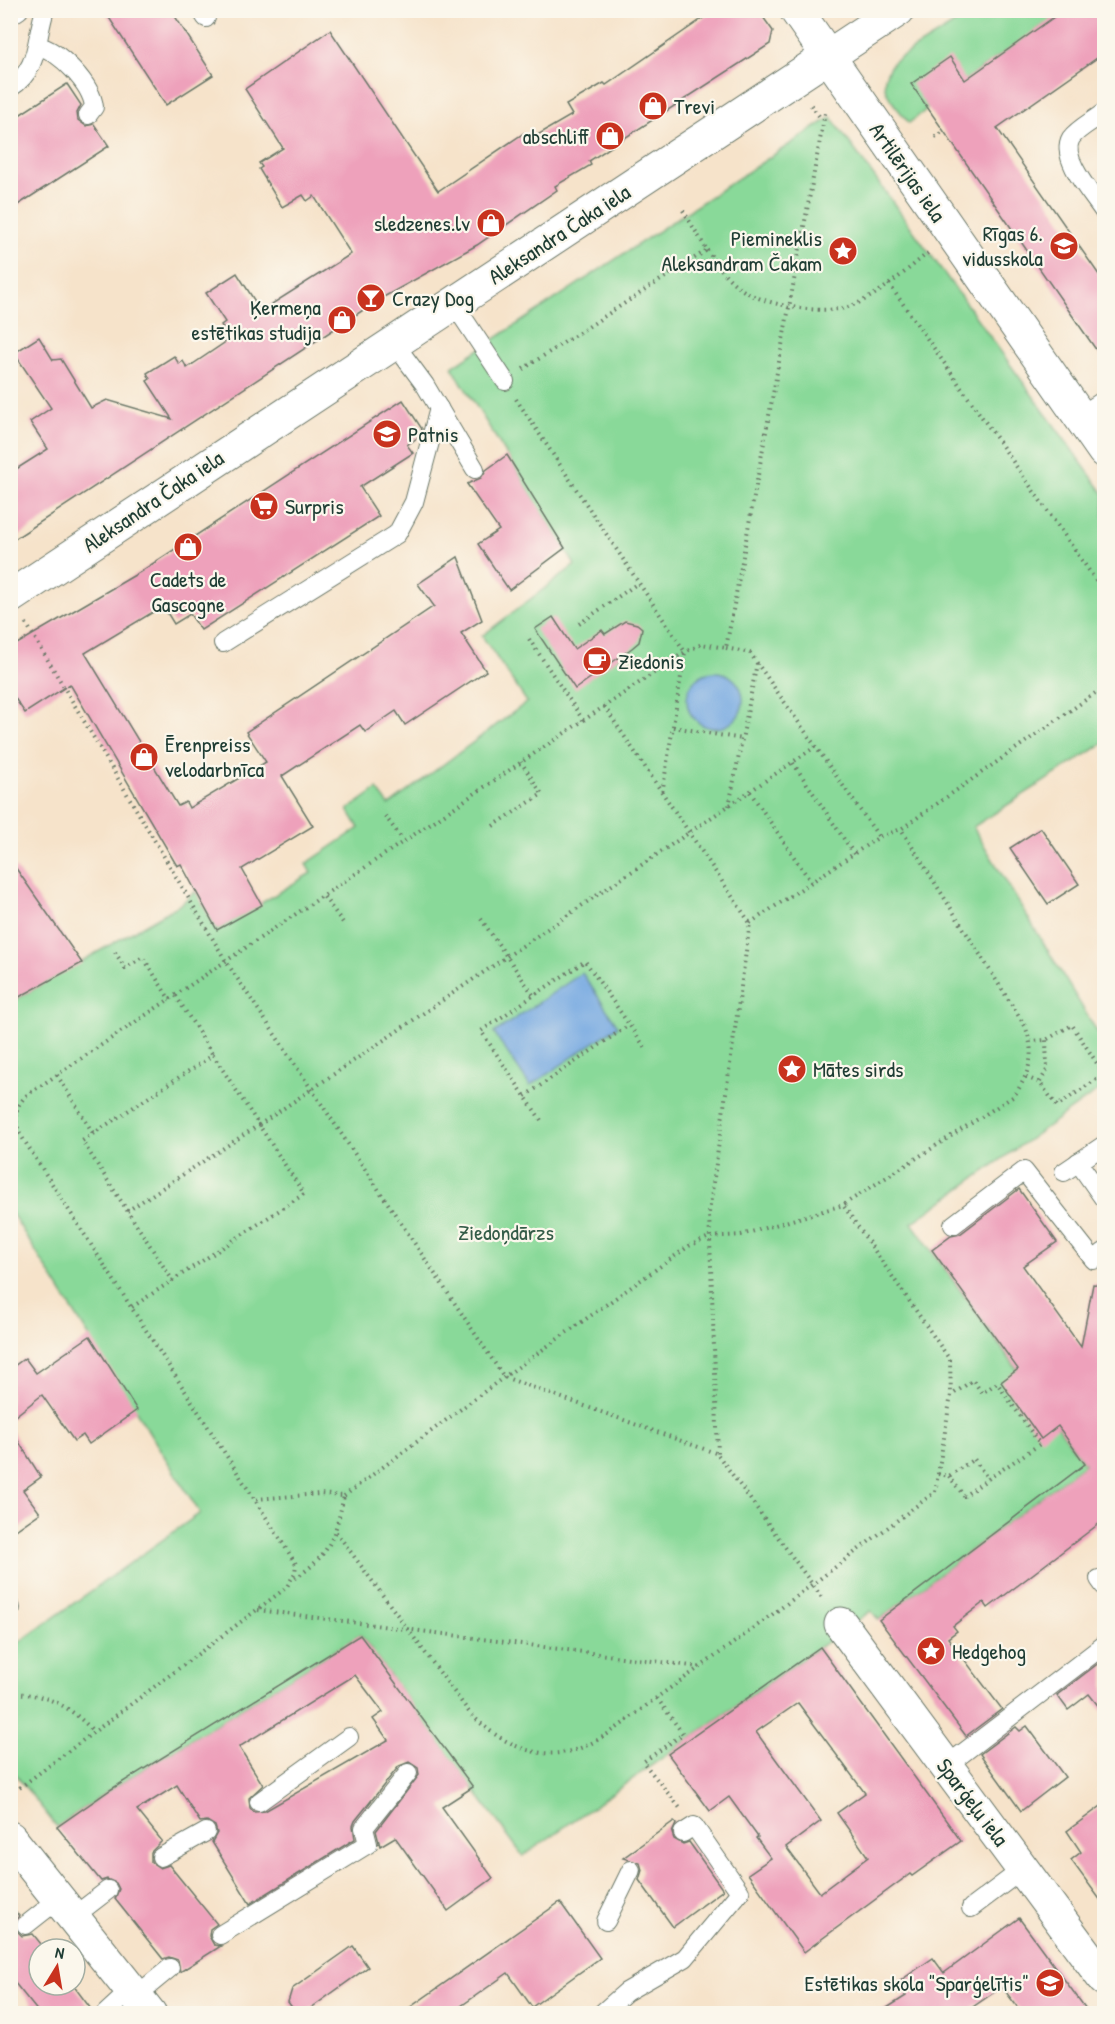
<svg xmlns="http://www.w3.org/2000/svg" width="1115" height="2024" font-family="'Patrick Hand',sans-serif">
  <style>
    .green { fill: #89d999; stroke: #548b66; stroke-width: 1.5 }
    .water { fill: #75a8e1; stroke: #4a728a; stroke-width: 1.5 }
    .building { fill: #eea1bb; fill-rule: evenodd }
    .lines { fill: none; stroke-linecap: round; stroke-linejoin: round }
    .lane-casing { stroke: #6a7768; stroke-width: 20 }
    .street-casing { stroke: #6a7768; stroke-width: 35 }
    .secondary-casing { stroke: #6a7768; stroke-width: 35 }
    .primary-casing { stroke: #6a7768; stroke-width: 35 }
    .path { stroke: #6a7768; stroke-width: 4; stroke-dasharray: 1.5 4.5; stroke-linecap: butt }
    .lane { stroke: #fff; stroke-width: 18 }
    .street { stroke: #fff; stroke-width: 33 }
    .secondary { stroke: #fff; stroke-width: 33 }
    .primary { stroke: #fff; stroke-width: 33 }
    .labels { text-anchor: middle; stroke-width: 4.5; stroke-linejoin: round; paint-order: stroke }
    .poi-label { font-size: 22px; fill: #1f3d34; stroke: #fbf7ec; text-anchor: start }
    .street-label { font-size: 22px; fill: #1f3d34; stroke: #fbf7ec }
    .park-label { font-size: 22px; fill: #345c48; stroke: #fbf7ec }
  </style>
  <rect width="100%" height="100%" fill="#fbf7ec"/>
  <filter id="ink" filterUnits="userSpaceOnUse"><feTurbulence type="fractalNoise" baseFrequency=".0167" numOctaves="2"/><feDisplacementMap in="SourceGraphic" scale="12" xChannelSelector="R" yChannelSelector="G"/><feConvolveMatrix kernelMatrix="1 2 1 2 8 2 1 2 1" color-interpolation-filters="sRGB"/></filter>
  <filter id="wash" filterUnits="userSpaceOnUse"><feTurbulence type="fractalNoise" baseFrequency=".008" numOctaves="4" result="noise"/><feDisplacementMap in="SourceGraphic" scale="24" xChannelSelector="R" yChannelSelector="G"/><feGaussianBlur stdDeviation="1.35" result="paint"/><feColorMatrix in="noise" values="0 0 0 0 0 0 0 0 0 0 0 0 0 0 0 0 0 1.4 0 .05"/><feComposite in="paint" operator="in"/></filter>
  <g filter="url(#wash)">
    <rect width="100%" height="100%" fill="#f6e3ca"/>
    <!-- green -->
    <g class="green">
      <path d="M975,11h89l-99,69 -56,43c-16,-22 -37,-35 -15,-62z"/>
      <path d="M831,117l273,377v249l-131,84 131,216v43l-192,137 173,241 -206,156 -8,-9 -348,245 -163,-221 -250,155 -53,37 -46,-58 -1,-120 190,-136 -189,-301v-210l170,-98 15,-13 21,39 94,-57 -5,-9 53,-36 -11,-18 29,-21 12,16 138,-103 -45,-66 93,-71 -123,-198z"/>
    </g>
    <!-- water -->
    <g class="water">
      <circle cx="715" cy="700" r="28"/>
      <path d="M582,973l36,53 -88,60 -36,-53z"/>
    </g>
    <g id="blocks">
      <!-- building -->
      <g class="building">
        <path d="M104,10h67l42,65 -47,30z"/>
        <path d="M715,10h43l15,21 -3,13 -181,117 2,4 -36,21 2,4 -80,55 -97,54 -370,243v-69l38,-24 -18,-27 21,-14 -37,-55 25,-16 14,23 8,-1 30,49 16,-8 65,19 -25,-38 3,-2 -3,-6 27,-17 5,8 4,-3 4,7 43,-29 -9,-14 4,-3 -19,-29 31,-20 24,38 90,-57 -37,-58 -7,5 -4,-6 -21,12 -23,-38 3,-2 -3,-4 24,-15 -38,-59 85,-59 108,161 86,-58 5,7 43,-25 -6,-10 38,-22 2,2z"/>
        <path d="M1064,10h40v43l-107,75 107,154v79l-193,-277 39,-27 15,23z"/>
        <path d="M67,84l14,21 -4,8 1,7 8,6 8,-2 15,22 -99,64v-89z"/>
        <path d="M403,400l19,29 -2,7 -13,9 6,8 -53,34 19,29 -178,114 -11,-16 -16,10 -11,-18 -78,47 93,153 8,-4 3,6 77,-46 -20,-30 188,-126 -16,-22 40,-27 24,63 -21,13 25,38 -81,54 -9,-14 -31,21 -5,-7 -78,51 31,50 -71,43 20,36 -45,25 -36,-66 -4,2 -107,-182 -45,29 -15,-22v-43l130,-76z"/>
        <path d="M507,455l58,93 -56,42 -31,-46 21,-14 -32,-46 14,-6 5,-8z"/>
        <path d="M553,617l21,32 28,-19 3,4 20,-13 12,3 5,4 -1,6 -2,8 -7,6 -57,41 -40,-60z"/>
        <path d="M1041,828l38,56 -31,20 -38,-56z"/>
        <path d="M15,867l67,96 -72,39v-102z"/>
        <path d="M1019,1189l38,53 -34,24 58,81 12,-63 11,1v235l-116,88 -4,-6 -31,24 4,5 -9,7 54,71 -36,27 -87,-116 206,-156 -27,-38 -17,13 -40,-57 17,-13 -86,-119 19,-14 9,-2z"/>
        <path d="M90,1336l47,74 -48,34 -6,-9 -9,6 -32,-46 -32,25v-51l15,-11 11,15z"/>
        <path d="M10,1428l31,49 -18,13 17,23 -30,21z"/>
        <path d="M360,1635l113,152 -31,20 51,71 -45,33 -53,-74 -15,9 -4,-15 43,-56 -1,-7 -9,-6 -10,4 -44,55 -2,5 2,13 -105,65 -38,-62 5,-9 -2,-7 -8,-5 -7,1 -23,-37 -40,25 25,31 -11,11v10l9,6 9,-3 48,59 -7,5 -1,7 5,9 7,1 -41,26 -2,-12 -9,-3 -6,2 -48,-60 4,-10 -3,-6 -9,-4 -6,2 -44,-54 53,-37zM355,1675l28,37 -10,7 15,21 -123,71 -11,1 -4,-4 -1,-10 14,-13 -24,-38z"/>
        <path d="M820,1647l141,194 -49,35 -2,-2 -106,78 -56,-78 23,-16 -15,-20 2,-1 -29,-40 -19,14 -42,-57zM798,1703l67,90 -28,20 31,44 -48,36 -34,-46 35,-26 -65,-89z"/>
        <path d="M1104,1659v54l-15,-19 -21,16 -11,-15z"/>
        <path d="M1027,1726l38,51 -44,34 -41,-57 36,-27 4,4z"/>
        <path d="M1104,1804v101l-33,-45 10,-8 -14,-21z"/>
        <path d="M674,1821l2,3 -4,9 2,6 9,5 6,-2 34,48 -50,37 -34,-47 3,-10 -2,-7 -17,-5z"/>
        <path d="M560,1902l40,56 -49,35 -19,14 -24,-34 -57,40h-49z"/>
        <path d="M10,1905l9,11 -4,5 2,10 5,5 11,-2 12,15h-6v36h34l21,28h-55l-29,-36z"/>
        <path d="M1019,1918l70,95h-67l-20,-26 -38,26h-85l27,-17 -9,-13 36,-25 11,15z"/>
        <path d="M353,1946l15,21 -64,46h-8l-8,-11 4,-13z"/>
      </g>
    </g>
  </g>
  <g filter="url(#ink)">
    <use href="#blocks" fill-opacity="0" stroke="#6a7768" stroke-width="1.5"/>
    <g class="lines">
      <!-- lane casing -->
      <g class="lane-casing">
        <g id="lane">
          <path d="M201,10l5,8"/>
          <path d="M10,16l9,-6"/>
          <path d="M38,46c21,4 54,39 56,61l-6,8"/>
          <path d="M10,88c30,-19 25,-48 35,-78"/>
          <path d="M1104,112c-9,8 -26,16 -33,26 -12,20 22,57 33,74"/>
          <path d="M454,304l51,77"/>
          <path d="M394,343l31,42 50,84"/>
          <path d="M1080,416l24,-16"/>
          <path d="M223,643l174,-109 17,-32 25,-94"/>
          <path d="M1078,1162l26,37"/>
          <path d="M1064,1172l40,-27"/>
          <path d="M953,1225l71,-54 70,89 10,-8"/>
          <path d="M1099,1579l5,7"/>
          <path d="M10,1607l1,1"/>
          <path d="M946,1766l158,-121"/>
          <path d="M259,1802l90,-65"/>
          <path d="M161,1857l45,-25"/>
          <path d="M971,1908l52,-39"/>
          <path d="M73,1917l35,-27"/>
          <path d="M606,1921l25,-51"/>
          <path d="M26,1925l33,-26"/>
          <path d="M220,1935l148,-91 -4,-16 44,-55"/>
          <path d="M136,1996l34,-28"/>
          <path d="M105,2014l26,-24"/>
          <path d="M601,2014l25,-22 59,-34 55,-66 -46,-66 -11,7"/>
        </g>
      </g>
      <!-- street casing -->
      <g class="street-casing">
        <g id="street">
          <path d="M796,10l308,441"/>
          <path d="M841,1624l263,355"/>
        </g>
      </g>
      <!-- secondary casing -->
      <g class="secondary-casing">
        <path id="secondary" d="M10,1838l140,176"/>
      </g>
      <!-- primary casing -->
      <g class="primary-casing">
        <path id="primary" d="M10,597l888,-587"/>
      </g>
      <!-- path -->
      <g class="path">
        <path d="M811,105l8,11"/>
        <path d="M935,137l9,-6"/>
        <path d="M707,250c10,14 19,28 33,38 21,17 82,27 108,19 30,-10 56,-35 80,-54"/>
        <path d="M889,284l215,308"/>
        <path d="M523,369l184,-119 -26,-43"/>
        <path d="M516,399l169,253 -23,142"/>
        <path d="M26,623l201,340 277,414 214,77 -9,-241 41,-290 -146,-217"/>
        <path d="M579,624l59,-41"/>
        <path d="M529,639l54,81"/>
        <path d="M726,648l24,5 129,184"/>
        <path d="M673,727l69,12"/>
        <path d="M793,763l61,91"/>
        <path d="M750,792l61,90"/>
        <path d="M729,806l28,-143"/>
        <path d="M385,816l18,24"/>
        <path d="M493,826l49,-32 -21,-32"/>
        <path d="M324,897l20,27"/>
        <path d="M481,919l53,77"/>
        <path d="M750,923l129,-86 22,-8 203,-142"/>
        <path d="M115,952l10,16 18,-11 27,43"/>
        <path d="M176,996l37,59"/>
        <path d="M57,1075l36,58"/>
        <path d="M1026,1077l14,6 17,23 47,-32 -32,-49 -26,15 -15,1"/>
        <path d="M1040,1082l7,-12 -1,-30"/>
        <path d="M525,1096l104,-71"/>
        <path d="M541,1120l-60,-89 104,-70 61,88"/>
        <path d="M127,1211l132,-86 -46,-70 -131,86 91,140"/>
        <path d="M132,1307l172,-113 -45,-69 556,-378"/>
        <path d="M718,1455l105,144"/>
        <path d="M938,1474l11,2 25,-17 14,20 52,-35 -43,-61 -15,10 -9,-13 -21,15"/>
        <path d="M949,1476l15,20 24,-17"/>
        <path d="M344,1496l160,-119 185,-131 20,-9 32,-2 102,-30 171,-109c16,-24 22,-42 11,-70l-124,-197"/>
        <path d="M256,1499l63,-5 25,2c-10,43 -13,58 -51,84"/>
        <path d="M336,1532l133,180c26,27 62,49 102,39 34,-9 64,-38 92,-58 93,-64 182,-134 272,-201l16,-97 -1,-35 -107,-155"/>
        <path d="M258,1610l441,57"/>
        <path d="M10,1693c38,1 59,12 84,39"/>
        <path d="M657,1698l26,36 -40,28 37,46"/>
        <path d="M10,1795l276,-207 9,-15 1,-9 -276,-430c-6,-16 -6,-27 7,-39l658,-443 17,-8 24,4 99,-535"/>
      </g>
      <!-- lane -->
      <use href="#lane" class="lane"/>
      <!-- street -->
      <use href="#street" class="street"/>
      <!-- secondary -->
      <use href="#secondary" class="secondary"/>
      <!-- primary -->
      <use href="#primary" class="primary"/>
    </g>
  </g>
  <!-- icons -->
  <defs>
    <g id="shop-disc" transform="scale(1.5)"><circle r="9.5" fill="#c8321e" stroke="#fbf7ec"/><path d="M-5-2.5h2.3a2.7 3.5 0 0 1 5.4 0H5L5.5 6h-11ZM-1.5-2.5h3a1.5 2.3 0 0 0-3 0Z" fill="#fff"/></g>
    <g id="school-disc" transform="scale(1.5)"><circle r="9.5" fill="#c8321e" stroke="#fbf7ec"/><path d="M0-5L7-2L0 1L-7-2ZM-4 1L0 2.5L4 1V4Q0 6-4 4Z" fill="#fff"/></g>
    <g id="sight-disc" transform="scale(1.5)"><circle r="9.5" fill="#c8321e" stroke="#fbf7ec"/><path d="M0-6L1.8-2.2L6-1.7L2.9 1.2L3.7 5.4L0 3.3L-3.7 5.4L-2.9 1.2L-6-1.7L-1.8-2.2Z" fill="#fff"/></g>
    <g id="bar-disc" transform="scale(1.5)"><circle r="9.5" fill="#c8321e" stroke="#fbf7ec"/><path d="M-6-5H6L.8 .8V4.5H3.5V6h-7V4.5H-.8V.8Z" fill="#fff"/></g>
    <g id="supermarket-disc" transform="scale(1.5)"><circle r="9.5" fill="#c8321e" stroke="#fbf7ec"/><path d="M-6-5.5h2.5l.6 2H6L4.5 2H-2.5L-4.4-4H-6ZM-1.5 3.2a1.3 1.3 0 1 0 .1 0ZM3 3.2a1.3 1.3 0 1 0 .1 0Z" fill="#fff"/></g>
    <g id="cafe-disc" transform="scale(1.5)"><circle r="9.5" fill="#c8321e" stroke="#fbf7ec"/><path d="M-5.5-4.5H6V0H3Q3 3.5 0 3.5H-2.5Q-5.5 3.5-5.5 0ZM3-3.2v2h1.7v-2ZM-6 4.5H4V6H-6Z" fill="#fff"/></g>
  </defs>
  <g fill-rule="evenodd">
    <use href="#shop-disc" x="653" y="106"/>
    <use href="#shop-disc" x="610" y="136"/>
    <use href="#shop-disc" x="491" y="223"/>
    <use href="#school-disc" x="1064" y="246"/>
    <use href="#sight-disc" x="843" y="251"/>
    <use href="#bar-disc" x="371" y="298"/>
    <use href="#shop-disc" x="342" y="320"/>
    <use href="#school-disc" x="387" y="434"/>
    <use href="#supermarket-disc" x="264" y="506"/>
    <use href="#shop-disc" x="188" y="547"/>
    <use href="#cafe-disc" x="597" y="661"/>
    <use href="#shop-disc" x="144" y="757"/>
    <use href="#sight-disc" x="792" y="1069"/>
    <use href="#sight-disc" x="931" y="1651"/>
    <use href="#school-disc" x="1050" y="1983"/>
  </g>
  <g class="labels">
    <!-- poi labels -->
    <g class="poi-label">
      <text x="674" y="114">Trevi</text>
      <text x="589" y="144" text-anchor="end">abschliff</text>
      <text x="470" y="231" text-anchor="end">sledzenes.lv</text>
      <text x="1043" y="241" text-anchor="end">Rīgas 6.<tspan x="1043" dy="25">vidusskola</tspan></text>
      <text x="822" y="246" text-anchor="end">Piemineklis<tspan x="822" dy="25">Aleksandram Čakam</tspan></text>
      <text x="392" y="306">Crazy Dog</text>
      <text x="321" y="315" text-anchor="end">Ķermeņa<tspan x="321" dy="25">estētikas studija</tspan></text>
      <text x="408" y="442">Patnis</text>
      <text x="285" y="514">Surpris</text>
      <text x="188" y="587" text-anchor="middle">Cadets de<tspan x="188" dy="25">Gascogne</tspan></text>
      <text x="618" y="669">Ziedonis</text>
      <text x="165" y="752">Ērenpreiss<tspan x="165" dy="25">velodarbnīca</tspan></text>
      <text x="813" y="1077">Mātes sirds</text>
      <text x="952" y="1659">Hedgehog</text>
      <text x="1029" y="1991" text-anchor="end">Estētikas skola "Sparģelītis"</text>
    </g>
    <!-- street labels -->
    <g class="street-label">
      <text transform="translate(908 172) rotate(55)" y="8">Artilērijas iela</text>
      <text transform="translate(559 234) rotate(-33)" y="8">Aleksandra Čaka iela</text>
      <text transform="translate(153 501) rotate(-34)" y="8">Aleksandra Čaka iela</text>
      <text transform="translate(973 1802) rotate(53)" y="8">Sparģeļu iela</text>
    </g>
    <!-- park labels -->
    <g class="park-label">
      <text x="506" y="1240">Ziedoņdārzs</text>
    </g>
  </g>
  <!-- margin -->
  <rect width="1115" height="2024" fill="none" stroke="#fbf7ec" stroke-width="36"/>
  <!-- north arrow -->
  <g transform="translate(57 1967) rotate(11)"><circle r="28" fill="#fbf7ec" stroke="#a3ada2" stroke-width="1.5"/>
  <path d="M0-4.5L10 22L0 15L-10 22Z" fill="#c8321e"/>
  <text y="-9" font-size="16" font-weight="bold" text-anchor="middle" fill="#1f3d34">N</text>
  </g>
</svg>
